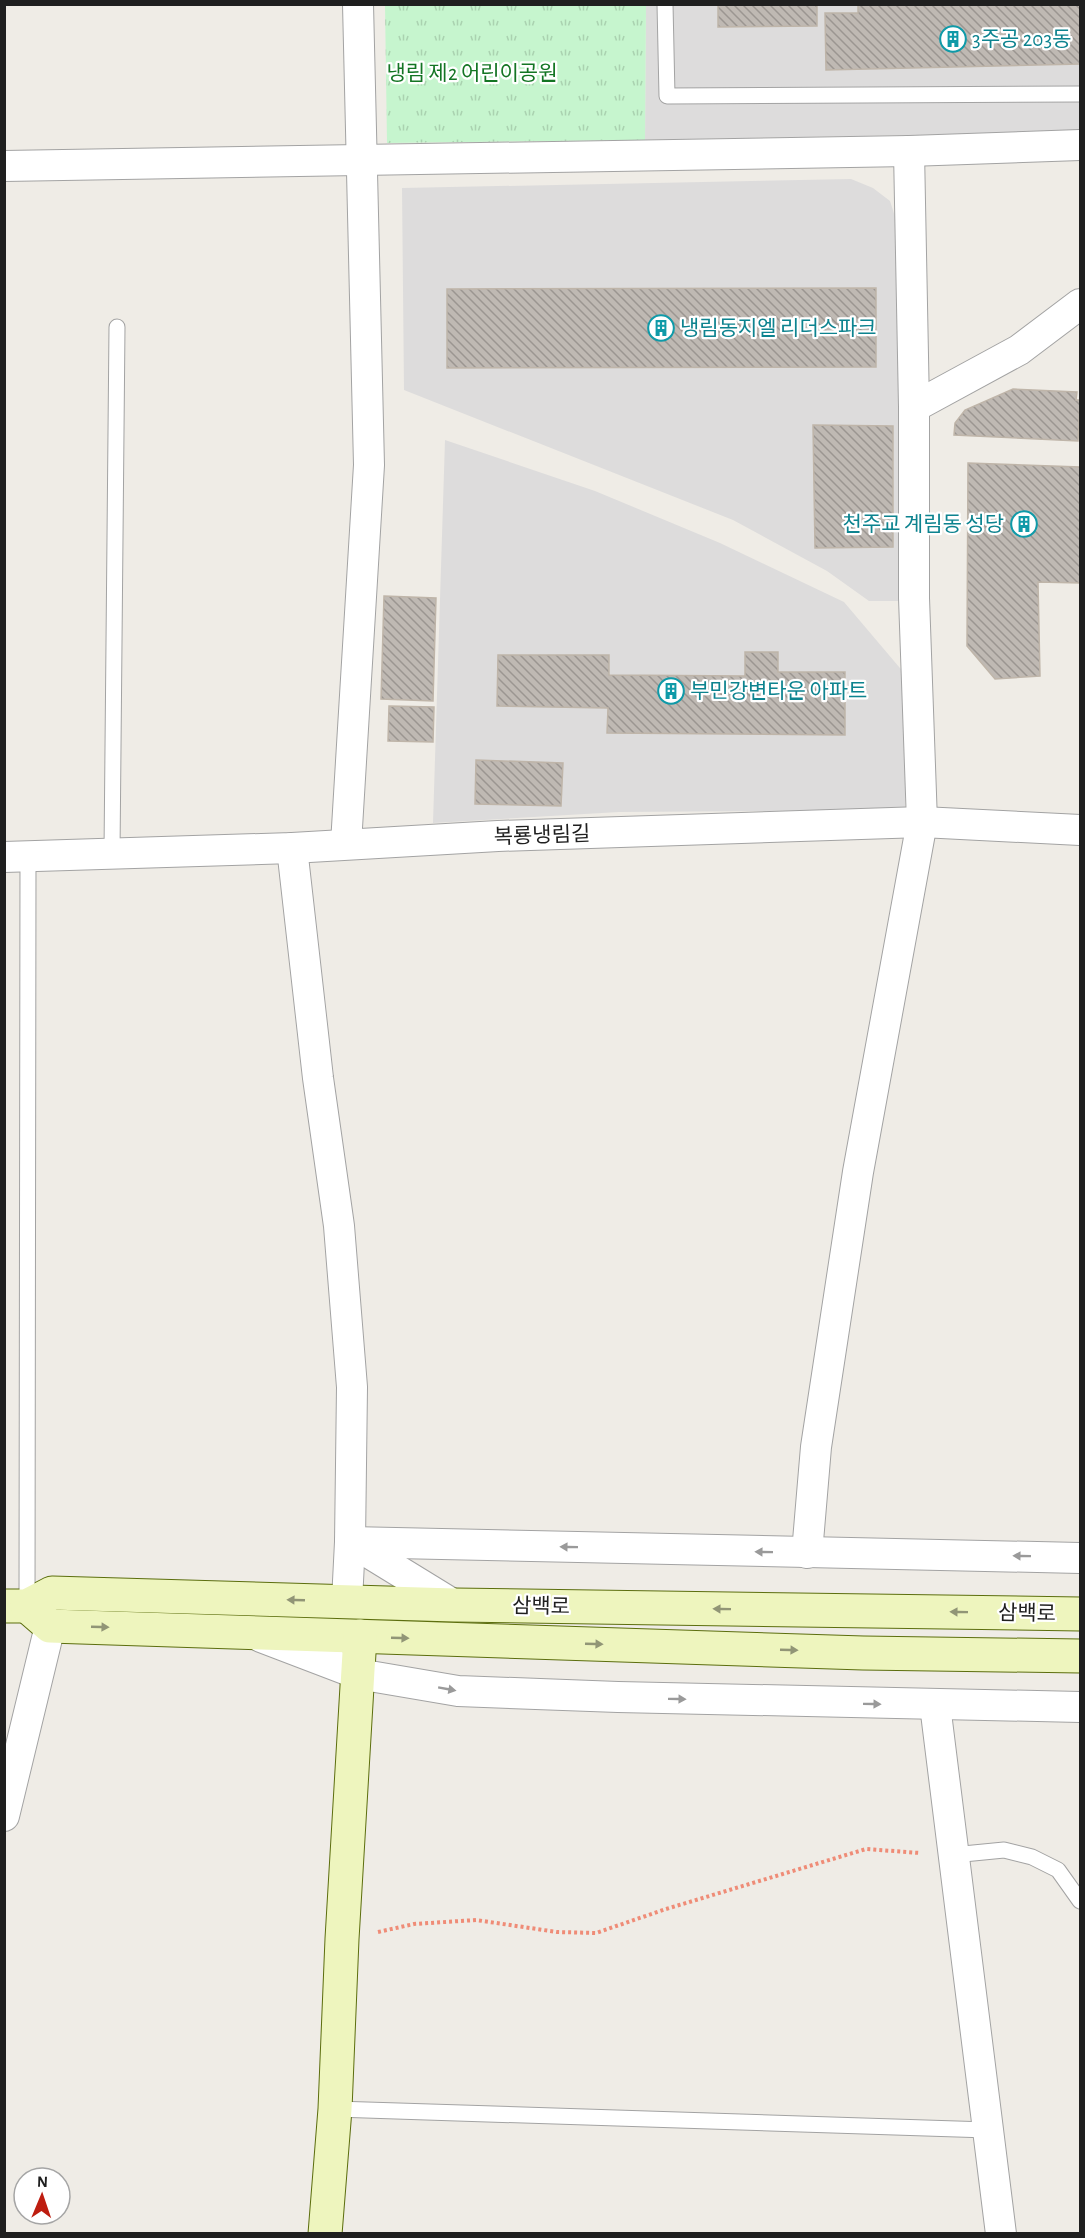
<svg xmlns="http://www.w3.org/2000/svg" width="1085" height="2238" font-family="'Alegreya Sans','Noto Sans KR',sans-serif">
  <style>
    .residential { fill: #dddcdc }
    .park { fill: url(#park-tufts) }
    .building { fill: url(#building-back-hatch); stroke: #bfb5a9; stroke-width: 1.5 }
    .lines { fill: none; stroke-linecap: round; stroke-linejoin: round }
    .lane-casing { stroke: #a3a3a3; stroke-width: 17 }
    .street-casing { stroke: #a3a3a3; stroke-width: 32 }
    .secondary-casing { stroke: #5c6e0e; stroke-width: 35 }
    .path { stroke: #ef8c77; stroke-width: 4; stroke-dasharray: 3 3; stroke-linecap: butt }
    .lane { stroke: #fff; stroke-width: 15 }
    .street { stroke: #fff; stroke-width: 30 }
    .secondary { stroke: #eef5be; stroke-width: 33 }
    .oneway { fill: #9a9a9a }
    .oneway2 { fill: #919576 }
    .labels { text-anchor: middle; stroke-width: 4.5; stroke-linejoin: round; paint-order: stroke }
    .culture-label { font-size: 21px; fill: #0d838f; stroke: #fff; text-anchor: start }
    .park-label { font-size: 21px; fill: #147524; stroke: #fff }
    .street-label { font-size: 21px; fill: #1f1f1f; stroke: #fff }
  </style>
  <defs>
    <pattern id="park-tufts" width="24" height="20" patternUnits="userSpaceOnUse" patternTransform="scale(1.5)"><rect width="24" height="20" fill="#c6f5ce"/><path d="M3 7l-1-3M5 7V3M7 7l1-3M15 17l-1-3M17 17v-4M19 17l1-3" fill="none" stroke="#aad2b0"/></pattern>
    <pattern id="building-back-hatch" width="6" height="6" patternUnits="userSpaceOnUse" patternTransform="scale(1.5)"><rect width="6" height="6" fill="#bfb9b3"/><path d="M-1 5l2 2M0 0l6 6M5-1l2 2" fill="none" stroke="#9b9691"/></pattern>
  </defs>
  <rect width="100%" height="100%" fill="#efece6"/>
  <!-- residential -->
  <g class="residential">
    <path d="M646,5h434v127l-435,8z"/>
    <path d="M851,179l22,9 17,13 8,25 2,375h-31l-42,-30 -94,-51 -329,-130 -2,-202z"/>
    <path d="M445,440l150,51 125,52 124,59 61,72v136l-286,2 -186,11z"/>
  </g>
  <!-- park -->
  <path class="park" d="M385,5h261l-1,135 -258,3z"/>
  <!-- building -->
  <g class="building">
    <path d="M718,4h99v22l-99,1z"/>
    <path d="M858,4h222v60l-254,6 -1,-57h33z"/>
    <path d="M876,288v79l-429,1v-79z"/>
    <path d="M1013,389l64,3 -1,8h4l-2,41 -124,-6 1,-12 10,-13z"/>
    <path d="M813,425l80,1v121l-78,1z"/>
    <path d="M968,463l112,4v116l-42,-1 2,94 -45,3 -28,-33z"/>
    <path d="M384,596l52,2 -3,103 -52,-2z"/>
    <path d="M745,652h33v20h67v63l-238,-2 1,-25 -111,-2 1,-51h111v20l136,1z"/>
    <path d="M389,706l45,1 -1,35 -45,-1z"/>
    <path d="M476,760l87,3 -2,43 -86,-2z"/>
  </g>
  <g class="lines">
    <!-- lane casing -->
    <g class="lane-casing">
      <g id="lane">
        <path d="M665,4l2,92 413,-2"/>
        <path d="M112,853l5,-526"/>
        <path d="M27,1606l1,-750"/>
        <path d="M953,1855l51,-5 28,7 26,13 22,31"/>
        <path d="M335,2109l653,21"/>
      </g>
    </g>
    <!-- street casing -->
    <g class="street-casing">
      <g id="street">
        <path d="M909,151l5,256"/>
        <path d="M4,166l905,-15 171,-6"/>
        <path d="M346,844l23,-379 -11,-461"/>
        <path d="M292,848l26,230 21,148 13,161 -2,155 -3,59"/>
        <path d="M4,857l288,-9 206,-12 424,-14 158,8"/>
        <path d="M350,1542l730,16"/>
        <path d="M353,1543l101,62"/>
        <path d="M807,1553l9,-106 42,-275 64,-350 -8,-224v-191l105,-57 61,-46"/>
        <path d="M261,1637l97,37 100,17 160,6 462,10"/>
        <path d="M935,1705l66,529"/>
        <path d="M4,1816l46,-190"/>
      </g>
    </g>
    <!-- secondary casing -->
    <g class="secondary-casing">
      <g id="secondary">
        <path d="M4,1606h23l25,-13 402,12 626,9"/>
        <path d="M27,1606l23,20 813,27 217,3"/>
        <path d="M325,2234l10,-125 7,-170 18,-303"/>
      </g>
    </g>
    <!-- path -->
    <path class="path" d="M378,1932l36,-8 62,-4 81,12 39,1 70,-24 200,-60 54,4"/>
    <!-- lane -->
    <use href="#lane" class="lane"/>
    <!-- street -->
    <use href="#street" class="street"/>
    <!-- secondary -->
    <use href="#secondary" class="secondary"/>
  </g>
  <!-- one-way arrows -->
  <defs><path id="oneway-solid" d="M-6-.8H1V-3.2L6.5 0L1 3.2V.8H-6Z" transform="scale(1.5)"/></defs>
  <g class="oneway">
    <use href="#oneway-solid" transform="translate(569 1547) rotate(-179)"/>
    <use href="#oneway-solid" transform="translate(764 1552) rotate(-179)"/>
    <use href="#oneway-solid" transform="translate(1022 1556) rotate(-179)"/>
    <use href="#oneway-solid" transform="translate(447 1689) rotate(10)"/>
    <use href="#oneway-solid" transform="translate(677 1699) rotate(1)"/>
    <use href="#oneway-solid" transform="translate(872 1704) rotate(1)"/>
  </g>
  <g class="oneway2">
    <use href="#oneway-solid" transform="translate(296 1600) rotate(-178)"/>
    <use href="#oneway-solid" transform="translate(722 1609) rotate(-179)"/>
    <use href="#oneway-solid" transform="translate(959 1612) rotate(-179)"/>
    <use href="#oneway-solid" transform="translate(100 1627) rotate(2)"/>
    <use href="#oneway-solid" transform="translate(400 1638) rotate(2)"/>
    <use href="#oneway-solid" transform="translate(594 1644) rotate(2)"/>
    <use href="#oneway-solid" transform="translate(789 1650) rotate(2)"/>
  </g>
  <!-- icons -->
  <defs>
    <g id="building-ring" transform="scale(1.35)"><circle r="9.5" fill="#fff" stroke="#0f9aa8" stroke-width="1.5"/><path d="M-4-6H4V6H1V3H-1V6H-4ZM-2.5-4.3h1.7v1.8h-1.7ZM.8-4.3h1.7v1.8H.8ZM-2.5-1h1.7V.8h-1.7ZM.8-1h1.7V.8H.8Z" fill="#0f9aa8"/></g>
  </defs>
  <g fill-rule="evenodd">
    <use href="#building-ring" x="953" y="39"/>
    <use href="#building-ring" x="661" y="328"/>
    <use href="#building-ring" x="1024" y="524"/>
    <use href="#building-ring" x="671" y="691"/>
  </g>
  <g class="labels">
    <!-- culture labels -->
    <g class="culture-label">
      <text x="972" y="46">3주공 203동</text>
      <text x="680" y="335">냉림동지엘 리더스파크</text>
      <text x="1004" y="531" text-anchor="end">천주교 계림동 성당</text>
      <text x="690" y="698">부민강변타운 아파트</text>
    </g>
    <!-- park labels -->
    <g class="park-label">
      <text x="472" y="80">냉림 제2 어린이공원</text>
    </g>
    <!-- street labels -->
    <g class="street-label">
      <text transform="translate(542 835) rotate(-2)" y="7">복룡냉림길</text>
      <text transform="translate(541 1606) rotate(1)" y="7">삼백로</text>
      <text transform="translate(1027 1613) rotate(1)" y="7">삼백로</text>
    </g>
  </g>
  <!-- border -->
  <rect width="1085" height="2238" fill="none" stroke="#1f1f1f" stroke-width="12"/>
  <!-- north arrow -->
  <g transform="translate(42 2196) rotate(2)"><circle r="28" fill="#ffffff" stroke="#a5a5a5" stroke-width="1.5"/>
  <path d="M0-4.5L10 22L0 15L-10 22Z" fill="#be1d10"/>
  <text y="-9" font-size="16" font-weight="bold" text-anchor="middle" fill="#1f1f1f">N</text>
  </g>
</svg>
